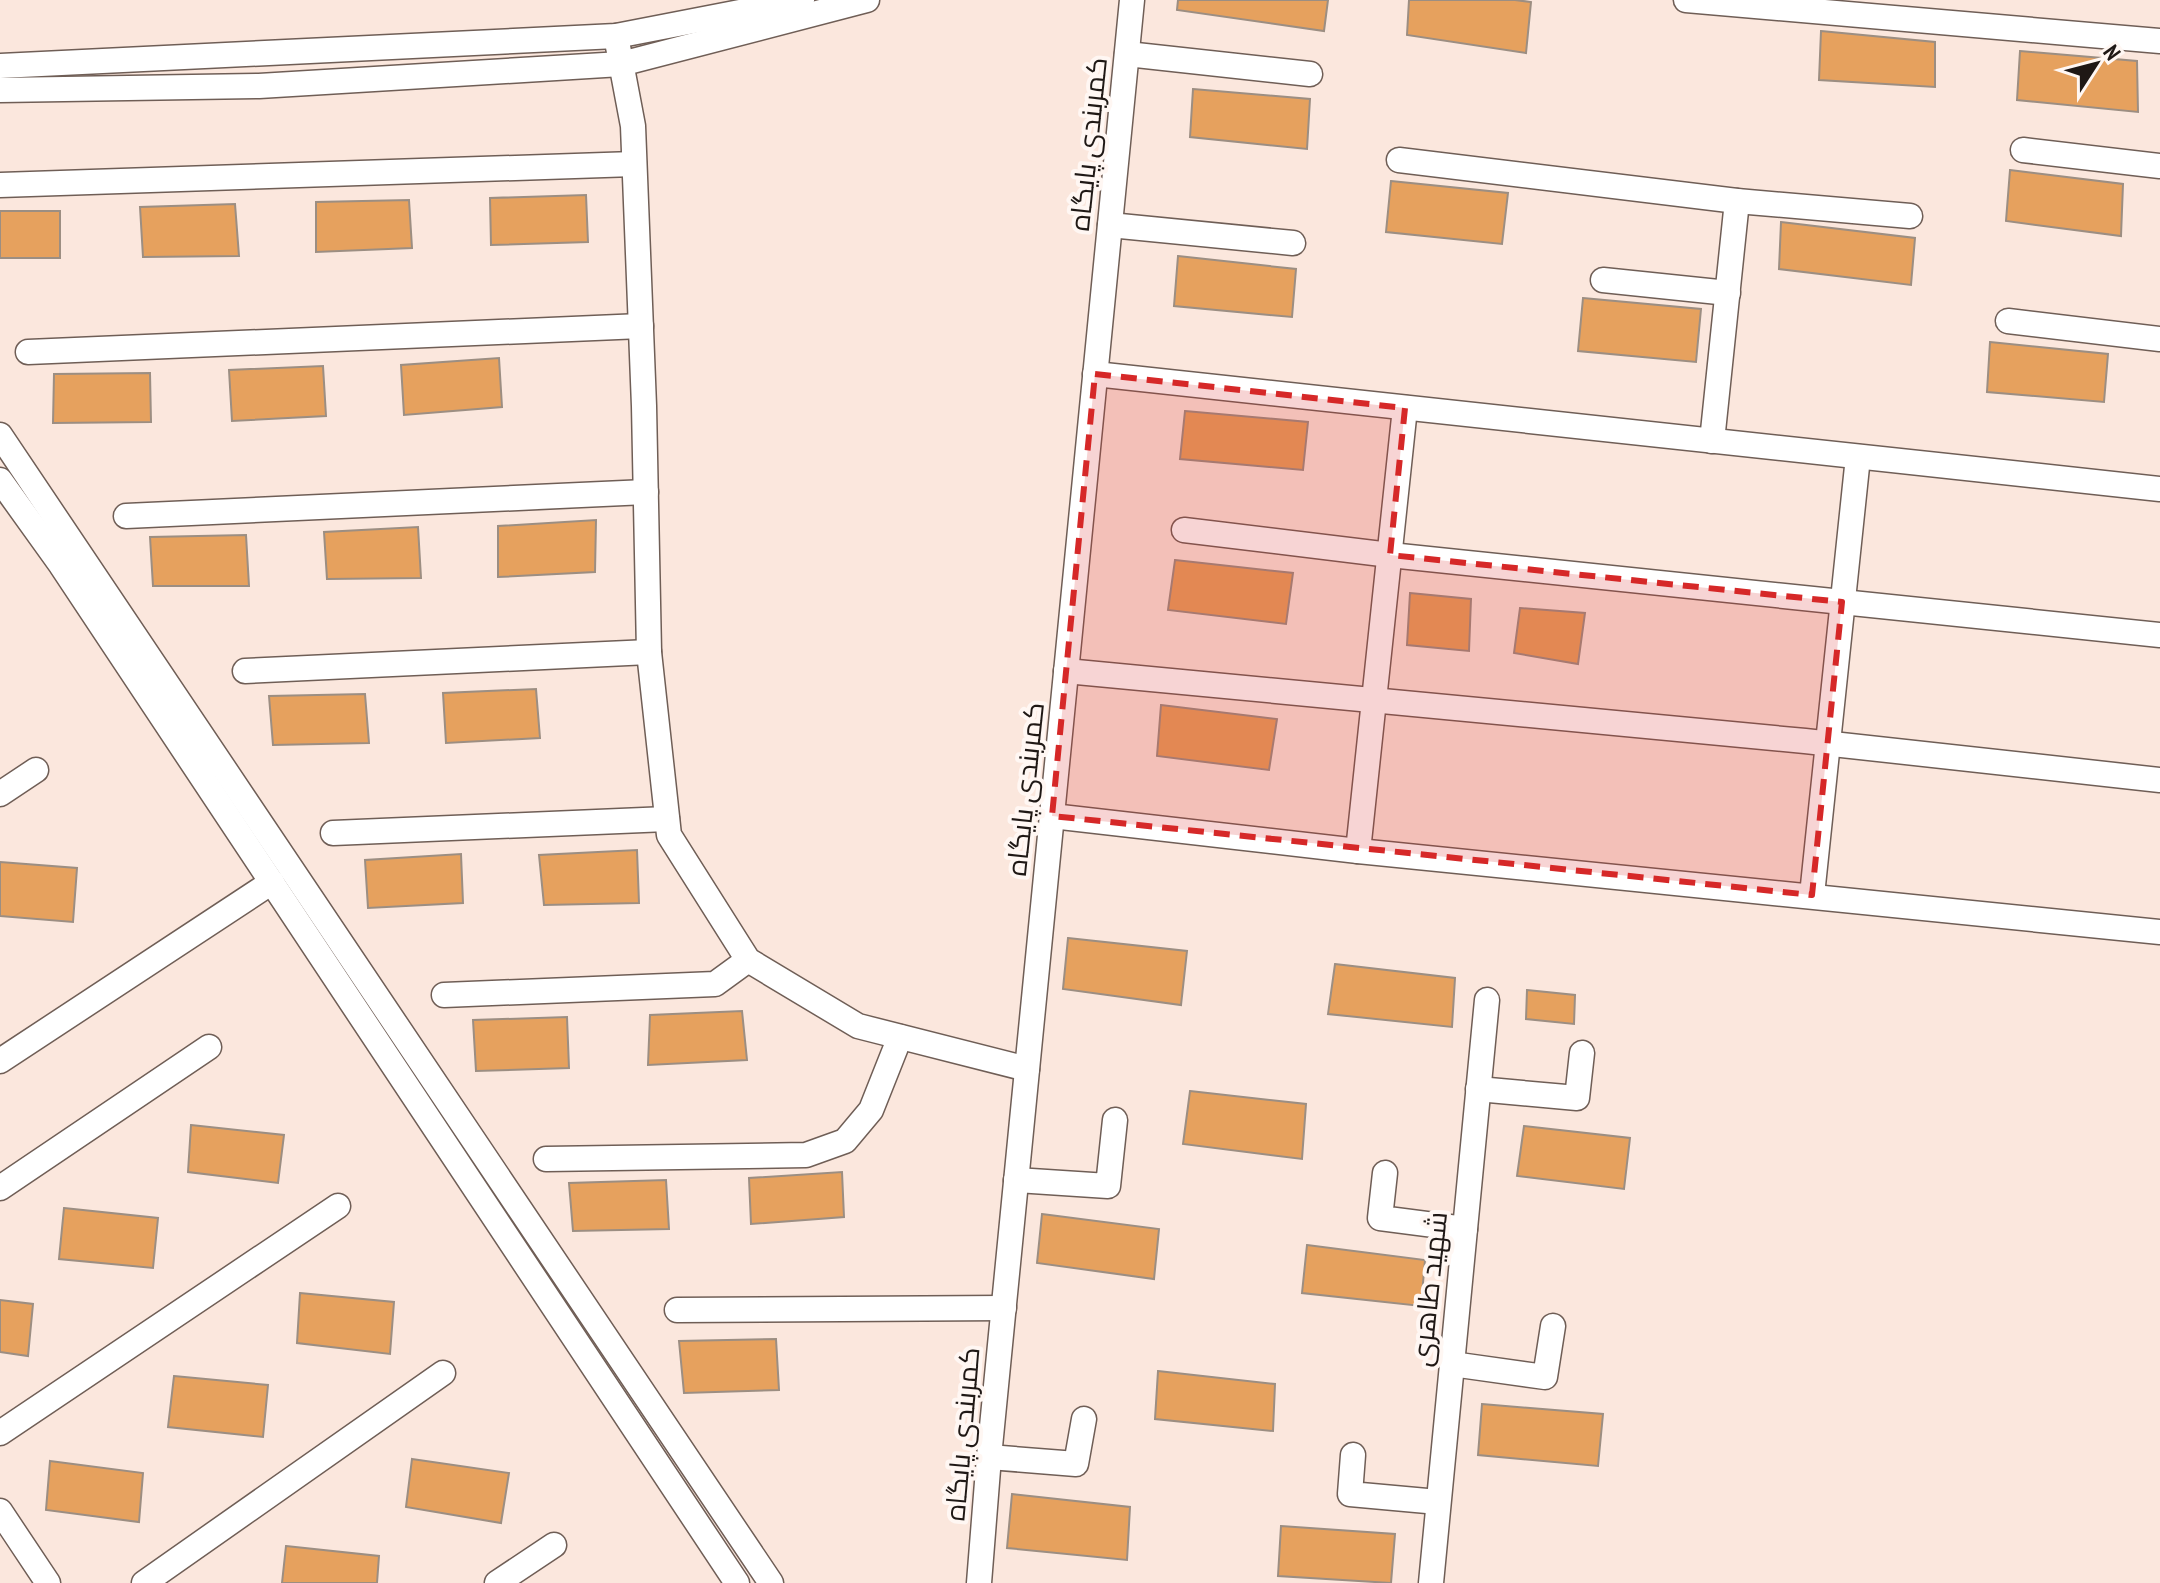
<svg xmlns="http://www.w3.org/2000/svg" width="2160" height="1583" font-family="'PT Sans Narrow',Cairo,sans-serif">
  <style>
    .building { fill: #e6a15e; stroke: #9c8e82; stroke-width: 2 }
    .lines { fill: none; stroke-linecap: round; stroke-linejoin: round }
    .minor-casing { stroke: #6f5e56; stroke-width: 27 }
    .minor { stroke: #fff; stroke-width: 24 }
    .marked { fill: #d62828; fill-opacity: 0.2; stroke: #d62828; stroke-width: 6; stroke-dasharray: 16 10; stroke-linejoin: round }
    .labels { text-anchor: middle; stroke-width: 8; stroke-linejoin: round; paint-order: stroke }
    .street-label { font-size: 28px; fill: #1f1815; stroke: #fff7f3 }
  </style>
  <rect width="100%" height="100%" fill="#fbe7dd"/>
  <!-- building -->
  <g class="building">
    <path d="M1178,0h150l-4,31 -147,-21z"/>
    <path d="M1409,0h106l16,2 -5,51 -119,-18z"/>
    <path d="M1821,31l114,11v45l-116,-7z"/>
    <path d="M2020,51l117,10 1,51 -121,-12z"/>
    <path d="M1193,89l117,10 -3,50 -117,-12z"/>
    <path d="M2010,170l113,14 -2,52 -115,-15z"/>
    <path d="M1391,181l117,12 -6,51 -116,-12z"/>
    <path d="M586,195l2,47 -97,3 -1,-47z"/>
    <path d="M409,200l3,48 -96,4v-50z"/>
    <path d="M235,204l4,52 -96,1 -3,-50z"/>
    <rect x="0" y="211" width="60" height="47"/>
    <path d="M1781,222l134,16 -4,47 -132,-16z"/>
    <path d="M1178,256l118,13 -4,48 -118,-11z"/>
    <path d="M1583,298l118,11 -5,53 -118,-11z"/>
    <path d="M1990,342l118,12 -4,48 -117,-10z"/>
    <path d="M499,358l3,49 -98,8 -3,-50z"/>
    <path d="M323,366l3,50 -94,5 -3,-51z"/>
    <path d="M150,373l1,49 -98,1 1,-49z"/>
    <path d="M1185,411l123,11 -5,48 -123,-11z"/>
    <path d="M596,520l-1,52 -97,5v-51z"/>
    <path d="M418,527l3,51 -94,1 -3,-47z"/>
    <path d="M246,535l3,51h-96l-3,-49z"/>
    <path d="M1175,560l118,13 -7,51 -118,-14z"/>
    <path d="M1410,593l61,6 -2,52 -62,-6z"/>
    <path d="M1520,608l65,5 -7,51 -64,-11z"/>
    <path d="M536,689l4,49 -94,5 -3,-50z"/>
    <path d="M365,694l4,49 -96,2 -4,-49z"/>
    <path d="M1161,705l116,14 -8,51 -112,-14z"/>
    <path d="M637,850l2,53 -95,2 -5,-50z"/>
    <path d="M461,854l2,49 -95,5 -3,-48z"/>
    <path d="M0,862l77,6 -4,54 -73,-6z"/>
    <path d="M1068,938l119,13 -6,54 -118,-16z"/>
    <path d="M1335,964l120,14 -3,49 -124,-13z"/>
    <path d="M1527,990l48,5 -1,29 -48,-5z"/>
    <path d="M742,1011l5,49 -99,5 2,-50z"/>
    <path d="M567,1017l2,51 -93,3 -3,-51z"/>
    <path d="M1190,1091l116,13 -4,55 -119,-15z"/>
    <path d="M191,1125l93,10 -6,48 -90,-11z"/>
    <path d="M1524,1126l106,12 -6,51 -107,-13z"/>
    <path d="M842,1172l2,45 -93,7 -2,-46z"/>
    <path d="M666,1180l3,49 -96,2 -4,-48z"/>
    <path d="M64,1208l94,10 -5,50 -94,-9z"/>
    <path d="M1042,1214l117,15 -5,50 -117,-16z"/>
    <path d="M1307,1245l118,15 -4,46 -119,-13z"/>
    <path d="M300,1293l94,9 -4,52 -93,-11z"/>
    <path d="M0,1300l33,4 -5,52 -28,-4z"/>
    <path d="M776,1339l3,51 -95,3 -5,-52z"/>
    <path d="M1158,1371l117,13 -2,47 -118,-12z"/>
    <path d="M174,1376l94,9 -5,52 -95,-10z"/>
    <path d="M1482,1404l121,10 -5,52 -120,-11z"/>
    <path d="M412,1459l97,14 -8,50 -95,-16z"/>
    <path d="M50,1461l93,12 -4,49 -93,-12z"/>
    <path d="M1012,1494l118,13 -3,53 -120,-12z"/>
    <path d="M1281,1526l114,8 -4,49 -113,-7z"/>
    <path d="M286,1546l93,10 -2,27h-95z"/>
  </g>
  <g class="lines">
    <!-- minor casing -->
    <g class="minor-casing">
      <g id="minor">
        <path d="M1686,0l474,41"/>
        <path d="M616,36l17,90 11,280 5,246 20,183 79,125 110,66 169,43"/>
        <path d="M1127,54l183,20"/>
        <path d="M0,66l616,-30 186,-36"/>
        <path d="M0,90l259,-4 362,-22 246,-64"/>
        <path d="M2023,150l137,16"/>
        <path d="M1399,160l338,41 173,15"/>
        <path d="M0,185l634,-21"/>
        <path d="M1110,225l183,18"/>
        <path d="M1603,280l125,13"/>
        <path d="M2008,321l152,18"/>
        <path d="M28,352l613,-26"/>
        <path d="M1095,374l1065,115"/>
        <path d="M0,435l771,1148"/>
        <path d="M1712,441l25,-240"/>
        <path d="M0,480l61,85 676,1018"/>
        <path d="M126,516l520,-24"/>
        <path d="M1184,530l206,25 770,80"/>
        <path d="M245,671l404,-19"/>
        <path d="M1066,671l739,70 355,39"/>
        <path d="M0,794l36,-24"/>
        <path d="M1052,816l306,35 802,81"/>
        <path d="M333,833l334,-14"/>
        <path d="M1358,851l47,-443"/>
        <path d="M1812,895l46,-438"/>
        <path d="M444,995l271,-11 33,-24"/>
        <path d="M0,1061l272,-179"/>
        <path d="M1478,1089l99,9 5,-45"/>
        <path d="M546,1159l260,-4 39,-14 26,-31 29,-73"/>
        <path d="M1385,1173l-5,45 85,11"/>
        <path d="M1016,1180l92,6 7,-66"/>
        <path d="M0,1188l209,-141"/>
        <path d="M677,1310l327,-2"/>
        <path d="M1452,1364l93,13 8,-51"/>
        <path d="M0,1433l338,-227"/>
        <path d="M1353,1455l-3,39 88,8"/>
        <path d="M989,1457l87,7 8,-45"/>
        <path d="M0,1511l48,72"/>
        <path d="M144,1583l299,-210"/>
        <path d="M497,1583l57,-38"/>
        <path d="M979,1583l10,-126 143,-1457"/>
        <path d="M1431,1583l56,-583"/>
      </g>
    </g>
    <!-- minor -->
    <use href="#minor" class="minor"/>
  </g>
  <!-- marked area -->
  <path class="marked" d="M1095,374l310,34 -15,147 452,47 -30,293 -760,-79z"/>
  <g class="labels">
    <!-- street labels -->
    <g class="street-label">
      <text transform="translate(1088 144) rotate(-84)" y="10">کمربندی پایگاه</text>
      <text transform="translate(1025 789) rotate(-84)" y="10">کمربندی پایگاه</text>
      <text transform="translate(1429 1289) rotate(-84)" y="10">شهید طاهری</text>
      <text transform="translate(962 1434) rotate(-85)" y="10">کمربندی پایگاه</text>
    </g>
  </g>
  <!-- north arrow -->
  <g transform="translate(2096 64) rotate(54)" stroke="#fff7f3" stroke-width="6" paint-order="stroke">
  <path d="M0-6L14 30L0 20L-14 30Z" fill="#1f1815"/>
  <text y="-12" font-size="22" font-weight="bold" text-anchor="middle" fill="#1f1815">N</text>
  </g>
</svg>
